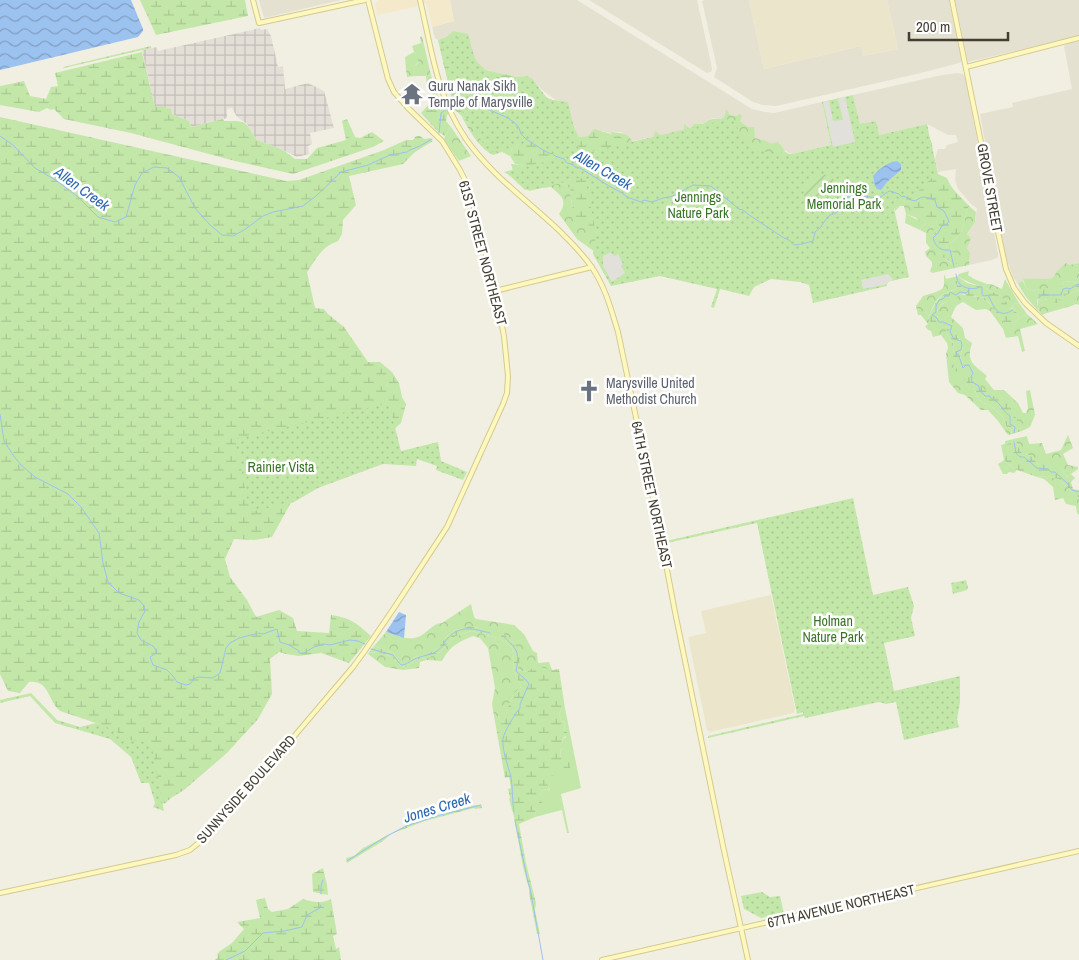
<svg xmlns="http://www.w3.org/2000/svg" width="1079" height="960" font-family="'Archivo Narrow',sans-serif">
  <style>
    .residential { fill: #e5e1d0 }
    .commercial { fill: #f5e9cb }
    .industrial { fill: url(#industrial-grid) }
    .education { fill: #ebe6cb }
    .grass { fill: #c3e7a9 }
    .forest { fill: url(#forest-crowns) }
    .wetland { fill: url(#wetland-marsh) }
    .park { fill: url(#park-dots) }
    .garden { fill: url(#garden-furrows) }
    .parking { fill: #e1e0db }
    .water { fill: url(#water-waves) }
    .lines { fill: none; stroke-linecap: round; stroke-linejoin: round }
    .stream { stroke: #9cc2f0; stroke-width: 1 }
    .secondary-casing { stroke: #d3ca90; stroke-width: 6 }
    .secondary { stroke: #fff8be; stroke-width: 4 }
    .labels { text-anchor: middle; stroke-width: 5; stroke-linejoin: round; paint-order: stroke }
    .worship-label { font-size: 14px; fill: #5b616d; stroke: #fff; text-anchor: start }
    .park-label { font-size: 14px; fill: #397426; stroke: #fff }
    .street-label { font-size: 14px; fill: #433e32; stroke: #fff }
    .water-label { font-size: 15px; font-style: italic; fill: #2b65af; stroke: #fff }
  </style>
  <defs>
    <pattern id="industrial-grid" width="8" height="8" patternUnits="userSpaceOnUse" patternTransform="scale(1.25)"><rect width="8" height="8" fill="#e3dfd7"/><path d="M0 4h8M4 0v8" fill="none" stroke="#c4c0b9"/></pattern>
    <pattern id="forest-crowns" width="20" height="18" patternUnits="userSpaceOnUse" patternTransform="scale(1.25)"><rect width="20" height="18" fill="#c3e7a9"/><path d="M2 6a3 3 0 1 1 6 0M12 15a3 3 0 1 1 6 0" fill="none" stroke="#a9c792"/></pattern>
    <pattern id="wetland-marsh" width="20" height="14" patternUnits="userSpaceOnUse" patternTransform="scale(1.25)"><rect width="20" height="14" fill="#c3e7a9"/><path d="M1 5h8M5 5V1M11 12h8M15 12V8" fill="none" stroke="#a9c792"/></pattern>
    <pattern id="park-dots" width="8" height="8" patternUnits="userSpaceOnUse" patternTransform="scale(1.25)"><rect width="8" height="8" fill="#c3e7a9"/><path d="M2 2h.1M6 6h.1" fill="none" stroke="#a9c792" stroke-width="1.8" stroke-linecap="round"/></pattern>
    <pattern id="garden-furrows" width="10" height="10" patternUnits="userSpaceOnUse" patternTransform="scale(1.25)"><rect width="10" height="10" fill="#c3e7a9"/><path d="M-1 1l2-2M0 10L10 0M9 11l2-2" fill="none" stroke="#a9c792"/></pattern>
    <pattern id="water-waves" width="16" height="10" patternUnits="userSpaceOnUse" patternTransform="scale(1.25)"><rect width="16" height="10" fill="#9cc2f0"/><path d="M0 5q4-4 8 0t8 0" fill="none" stroke="#819fc3"/></pattern>
  </defs>
  <rect width="100%" height="100%" fill="#f1efe2"/>
  <!-- residential -->
  <g class="residential">
    <path d="M259,0h82l-77,18z"/>
    <path d="M450,0h127l175,109 13,3 9,1 48,-11 9,43 -39,9 -24,-11 -1,-2 -12,-3 -7,-11 -8,-6 -4,-5 -6,-1 -5,-4 -1,6 -3,2 -8,-1 -5,2 -5,4h-8l-4,5 -6,-3 -1,4 -51,11 -12,-9h-10l-1,1 -8,-2 -14,5 -9,1 -17,-33 -3,-3 -3,-1 -14,-10 -10,-12 -6,-2 -9,1 -31,-7 -11,-10 -22,-29 -7,6 -8,3 -3,-2 -3,-11 22,-6z"/>
    <path d="M589,0h108l12,54 3,15 -1,3 -4,1z"/>
    <path d="M705,0h44l15,69 97,-23 2,10 35,-7 -11,-49h62l13,58 -1,4 -2,1 -38,10 -145,33 -13,-1 -10,-3 -39,-25 3,-9 -15,-67z"/>
    <path d="M955,0h124v36l-111,26z"/>
    <path d="M1079,41v222l-10,2 -8,4 -8,9 -5,1h-24l-1,2 -4,1 -1,2 -5,-7 -8,-23 -25,-140 33,-7 -1,-4 60,-14 -8,-43 4,-3z"/>
    <path d="M958,73l5,1 3,5 32,175v3l-6,3 -23,5 1,-12 -3,-5v-13l8,-13 2,-14 -5,-3 -14,-16 -3,-9 1,-11 -18,3 -3,-13 3,-10h7l2,-4 11,-3 -2,-7h-8l-21,-11 -48,11 -19,-11 -7,-29 89,-20z"/>
  </g>
  <!-- commercial -->
  <path class="commercial" d="M379,0h71l4,21 -22,6 -5,-24 -10,2 -1,2 -39,8 -2,-11 2,-3z"/>
  <!-- industrial -->
  <path class="industrial" d="M260,28l1,2 6,-1 4,7 7,31 5,-1 2,23 23,-6 16,8 10,37 -24,5 2,11 -4,2 1,8 -12,3 -14,-7 -26,-10 -10,-16 -10,-7 -5,-9 -5,1v9l-36,9 -2,-6 -34,-14 -13,-57 15,-3 1,4z"/>
  <!-- education -->
  <g class="education">
    <path d="M749,0h138l11,49 -35,7 -2,-10 -97,23z"/>
    <path d="M771,595l24,113 -1,5 -84,19 -3,-2 -19,-93 18,-4 -5,-22z"/>
  </g>
  <!-- grass -->
  <g class="grass">
    <path d="M414,52l5,3c1,12 -6,9 -13,15l-1,-13z"/>
    <path d="M431,75l10,31 -3,-1 -5,-16 -4,3 -2,-4 -1,-12z"/>
    <path d="M906,214c7,3 13,7 19,10l-5,6 -15,-7z"/>
    <path d="M969,271l-1,4 6,4 13,5 -4,3c-10,-3 -16,-5 -25,-11l1,-2z"/>
    <path d="M1023,281l3,7 7,3 6,-2 -2,13 2,10 -13,-15 -8,-13 1,-2z"/>
    <path d="M1019,303l8,11 -8,5 -3,-8 -4,-3 2,-4z"/>
    <path d="M565,708l16,80 -20,6 8,39h-2l-5,-23 -27,7 1,-11 6,-15 4,-2 3,2 1,-2 -4,-5v-3l15,-24c-2,-7 1,-9 6,-13h-4l-1,-4 4,-3 -3,-7 2,-2 -1,-6 -3,-2 -2,-7 2,-3z"/>
  </g>
  <!-- forest -->
  <g class="forest">
    <path d="M422,36l9,39c-8,2 -15,0 -24,2l-1,-7 3,-3 7,-2 2,-2v-8l-4,-3 -2,-6 9,-3 -1,-6z"/>
    <path d="M726,109l4,6 6,1 4,-2 2,2 -2,5 8,6h6l1,11 12,3c3,4 6,2 10,1l4,3 4,7 7,3 -116,22 -66,-44 1,-1c14,2 17,0 24,14l17,-2 3,-13 9,7 20,-8v-6l7,5 3,-5h9c6,-5 9,-6 18,-5l3,-2z"/>
    <path d="M461,115l15,17 9,12 14,-3 13,7 -2,8 -8,-4 -9,3c-14,-7 -25,-26 -32,-40z"/>
    <path d="M451,127l20,29 -12,5 -15,-21 1,-4z"/>
    <path d="M511,164l11,1 48,23 2,19 36,27 -13,18 -18,-13 -18,-25c9,-13 3,-18 -8,-27l-26,3 -19,-18 7,-1z"/>
    <path d="M902,199c8,4 11,12 15,19l-11,-4 -2,-8h-4l-5,5 -1,-4z"/>
    <path d="M969,206l7,6 -1,10 -8,12 4,4 -4,10 3,5 -1,12 -37,8 -2,-2 2,-5v-4l-6,-6 -1,-4 5,-4 -4,-5v-10l-6,-3 5,-6 8,3 2,6 11,27 4,2 2,2h11v-4l-17,-11 1,-5c19,-7 15,-23 22,-38z"/>
    <path d="M1066,263l3,2 10,-2v20l-15,-2 -6,11 -19,-3 -6,2 -7,-3 -3,-9c10,-1 20,1 30,-1l4,-7z"/>
    <path d="M944,274l3,7h6l4,4 -1,4c-19,6 -21,12 -28,30l14,5 5,4 -1,4 8,13 -1,9 9,19 12,15 4,10 5,5 9,4 11,10 3,9 5,3 1,5 -4,1 -10,-14 -10,-11h-7l-16,-15 -7,-2 -9,-11 -3,-28 2,-6 -1,-5 -6,-8 -8,2 -2,-6 -3,-1 -3,-4 3,-2 -7,-9h-3l-2,-9 7,-10 13,-4 6,-3 2,-4z"/>
    <path d="M1005,279l14,24 -5,1 -2,4h-5l-6,-12 -18,-9 4,-3h4l11,5z"/>
    <path d="M1077,290l2,1v14l-3,-1c-11,5 -23,6 -34,11 -4,-4 -5,-11 -4,-16l2,2 7,-2h12z"/>
    <path d="M960,294l25,4 18,23 9,2 15,-9 11,10 -18,5 5,22 -3,1 -4,-16 -12,2 -3,-9 -13,-18 -4,-2 -10,1 -13,-8 -7,4 -5,11 12,11 2,10 7,5c-1,4 -3,10 -2,14 1,8 12,14 17,19l-2,3 9,11h10l14,13 5,10h3l2,-5 -2,-17 4,-1 5,25 -5,12 -8,4 -50,-53c2,-7 0,-14 -9,-14l-3,-8 3,-10 -2,-4 -13,-20 -11,-6c-1,-13 14,-15 23,-22z"/>
    <path d="M1068,435l5,13 -10,6 5,11 10,2v2l-11,8 -6,-8 -22,-4 -8,-9 -9,-3 -6,-11 -11,2v-3l22,-5 2,8 13,-1 4,11 15,-4z"/>
    <path d="M1004,460l5,5 8,5 -3,3 -5,-1 -2,2h-4l-5,-10z"/>
    <path d="M1047,476l11,3 21,19v17l-2,-2 -1,-7 -10,-2 -3,-6 -8,2 -2,-13 -9,-8 -7,-2z"/>
    <path d="M471,604l3,13 2,2 38,6 10,9 9,17 4,2 1,10 11,-1 3,8 -25,2 -9,-2 -2,-24 -13,-12 -32,-8 -15,4 -9,6 -9,13 -12,6 -11,2 -9,7h-5l-8,-11 -19,-7 12,-14c10,3 22,9 32,5 9,-3 14,-14 24,-14z"/>
    <path d="M472,631l29,8 11,9 2,11 -1,11 8,17c-12,9 -13,24 -18,38l-5,-9h-4l-2,-12 3,-16 -7,-40 -8,-10 -7,-2c-16,7 -22,9 -31,25l-16,-1 -6,2 -1,6 -16,2 -18,-3 -17,-13 1,-2c16,1 22,2 32,14l5,1 10,-7 11,-2 13,-6 16,-16z"/>
  </g>
  <!-- wetland -->
  <g class="wetland">
    <path d="M140,0h105l3,16 -92,19z"/>
    <path d="M453,31l15,3 7,26 11,10 31,7 9,-1 6,2 6,8 2,8 7,6 12,1 3,3 17,33 9,-1 6,-7 27,8 7,7 117,5 27,11 157,-23 2,4 7,33 9,4c5,13 13,17 22,28 -7,15 -3,31 -22,38l-1,5 6,2 11,9v4h-11c-1,-2 -4,-3 -6,-5 -8,-5 -11,-13 -14,-22l3,-4 -2,-6c-5,-2 -12,-3 -15,-7 -7,-7 -7,-16 -16,-21l-294,35c-31,-5 -36,-16 -38,-46l-48,-23 -7,-1 -5,-8 2,-8 -13,-7 -14,3 -21,-26 -9,-8 -8,5 -1,6 5,6 -6,9 -7,-4 -17,-19 11,-12 1,-12 6,16 3,1 8,-6 1,-4 -13,-56 8,-3z"/>
    <path d="M142,52l13,55 6,-1 10,3 1,5 17,7 2,6 32,-8 1,2c24,0 20,-1 33,19l26,10 12,9h12l10,-11 29,-8 -4,-19 5,-2 8,18 5,1 12,-6 12,9 -11,6 -80,27 -58,-13 -104,-28 -67,-14 -10,-10 -3,1 -4,-2 -8,4 -39,-7v-19l24,-5 6,15 16,3 5,-12 7,-1 -3,-13z"/>
    <path d="M0,117l286,64 13,-1 85,-30 22,-10h7l3,-4h4l4,3 6,-1 3,3 -18,11 -12,12 -54,12 7,29 -13,15 -1,14 -4,7c-17,6 -21,17 -31,31l8,36 9,1 4,5 16,13 24,35h12l12,10 7,11 3,14 4,7 -5,19 -10,9 -98,67 -21,38 -17,3 -21,-1 -9,20 5,18 17,23 9,17 23,-7 14,8 4,13 32,2 2,-18c18,2 27,9 40,21l-22,27 -28,-10 -22,3 -13,-2 -7,-2 -9,7 2,35 -14,25 -31,34 -43,37 -13,8 -7,6 -7,-7 -19,-39 -36,-29 -3,-5 -39,-13c-13,-11 -10,-31 -31,-29l-9,11 -12,-2 -8,-17z"/>
    <path d="M958,276l9,7 16,4 18,9 6,7 1,5c7,0 9,4 11,11l-7,4v3l-2,1c-9,-6 -17,-20 -25,-29l-12,-2 -4,2 -4,-4h-5l-9,8c-7,-1 -11,3 -14,9v5l18,8 -1,7 9,15 -3,10 3,8c9,0 11,7 9,14l18,16 10,6 6,2 4,4 12,25 -10,3 -1,-5 -5,-3 -3,-9 -11,-10 -9,-4 -5,-5 -4,-10 -5,-1 -7,-14 -8,-2 -1,-17 1,-9 -8,-13 1,-4 -5,-4 -4,2 -6,-3 -4,-4c8,-18 9,-23 28,-30l1,-4 -4,-4h-6l-1,-2z"/>
    <path d="M1064,281l15,2v8l-2,-1 -18,9v4h-6l-6,-4 -7,2 -3,-4 2,-8 9,-1 10,3z"/>
    <path d="M1016,442l6,11 9,3 8,9 9,-2 13,6 6,8 4,-3 4,4 -4,4 2,7 6,1v8l-21,-19 -11,-3 -10,1 -20,-7 -8,-5 -5,-5 -3,-15z"/>
    <path d="M471,626l32,7 13,13 4,12 -2,12 9,2 9,-6 16,4 7,-1 6,39 -4,2 -2,3 2,7 3,2 1,6 -2,2 5,3 -6,7 1,4 4,-1 1,3 -7,3 -1,4 1,4 9,6 1,3 -4,6 -4,-3 -3,1 -4,-3 -1,8 -6,2 -3,4 4,10 -4,-2 -4,2 -2,5 2,7 -6,3 -1,11 -16,7 7,39 10,40 -1,7 5,24h-3l-8,-41v-4l-6,-22 -9,-50 -5,-18 1,-1 -2,-9 3,-1 -2,-11 -4,1 -11,-62h4l5,8c5,-14 6,-28 18,-37l-8,-17 1,-11 -2,-11 -11,-9 -29,-8 -16,5 -16,16 -13,6 -11,2 -10,7 -5,-1c-10,-12 -16,-13 -32,-14l5,-6 19,7 8,11h5l9,-7 11,-2 11,-6 10,-13 9,-6z"/>
    <path d="M476,805h5l1,3 -7,1 -1,-1 -49,13 -34,13 -8,7 -36,22 -1,-5 8,-2 9,-8 47,-24z"/>
    <path d="M323,868l4,17 1,10 -15,-3 -1,-18z"/>
    <path d="M265,898l3,11 4,3 16,-3 15,-10c10,3 18,5 28,0l6,35 -4,2 3,13 3,-2 2,13h-126l3,-3 -1,-3 3,-3 12,-8 12,-14 -7,-7 23,-4 -4,-18z"/>
  </g>
  <!-- park -->
  <g class="park">
    <path d="M468,35c2,8 4,16 7,23 10,22 36,22 57,21l15,19 6,2 15,2 12,52 153,-36 13,27 23,8 12,-3 2,6 48,-11 -9,-43 31,-7 7,29 16,-3 3,14 48,-11 10,49 -22,21 -17,10 -4,4 15,69 -22,5v4l-74,17 -4,-18 -9,-3 -29,-3 -17,8 -5,9 -29,-7 -6,19 -3,-1 6,-18 -57,-13 -49,10 -18,-32 3,-21 -11,-56 -56,14 -9,-9 -16,-10 57,-14 -8,-5 -11,-4 -9,-7 -44,11 -12,-21 -13,-17 -5,-12 -11,-27 -5,-30 -5,-4z"/>
    <path d="M151,46v2l-87,20 -1,-1z"/>
    <path d="M389,403l12,48 37,-9 3,19 26,11 -4,8 -27,-10 1,-4 -20,-7 -1,7 -33,-2 -65,24 -24,14 -44,10 -15,-73z"/>
    <path d="M853,498l20,97 35,-8 6,19 -3,12 4,18 -31,7 10,48 66,-15v26l-3,17 2,8 -55,13 -8,-38 -10,2 -7,-2 -74,16 -1,-2 -96,22v-2l95,-22v-2l-6,2 -40,-191 -90,20 -1,-2z"/>
    <path d="M966,580l2,7 -1,3 -14,4 -2,-11z"/>
    <path d="M31,693l26,27 23,7 16,-4 18,7 16,10 21,3 13,68 -11,-4 2,-4 -6,-20h-8l-10,-26 -21,-18 -55,-16 -25,-27 -30,7v-3z"/>
    <path d="M762,892l8,5 10,-1 4,18 -23,4 -17,-9 -3,-13z"/>
  </g>
  <!-- garden -->
  <path class="garden" d="M830,173l5,9 -21,17 -9,3 -2,-16 13,-7 -1,-2c5,-2 10,-1 15,-4z"/>
  <!-- parking -->
  <g class="parking">
    <path d="M845,97l10,45 -22,5 -10,-45 6,-1 4,20 10,-1 -5,-21z"/>
    <path d="M611,252l1,2 3,2 3,-2 5,10 -2,2 4,7 -13,9 -9,-16v-10z"/>
    <path d="M888,274l5,5 -1,2h-4v3l-25,5 -2,-9z"/>
  </g>
  <!-- water -->
  <g class="water">
    <path d="M0,0h131l12,29v2l-5,6 -138,33z"/>
    <path d="M897,161l4,3v6l-14,12 -6,8 -4,-1 -2,-3 -2,-10c6,-7 15,-14 24,-15z"/>
    <path d="M399,612l7,3 -2,23 -18,-6z"/>
  </g>
  <g class="lines">
    <!-- stream -->
    <g class="stream">
      <path d="M449,105l4,-8h7l48,21 7,5 4,5 2,6 5,5 17,11 8,4 1,-1 3,3 9,3 3,4 7,2 1,2 5,1 29,18 13,7 5,4 14,5 3,-2 8,2 11,-4 7,-1 7,-3 16,-9 18,1 28,23 4,1 6,5 35,23 5,2 5,5 8,-1 11,-3 2,-9 6,-5c1,-3 6,-9 9,-12 2,-1 5,-1 7,-3 3,-3 4,-7 6,-10 11,-14 24,-2 37,-5 3,-1 6,-5 10,-6l9,3 3,3 2,-1 4,3 7,2c9,-6 10,-4 20,-1l2,7 7,4 5,10 -2,3 -5,2 -4,7 -5,5c3,9 7,13 17,12l4,17"/>
      <path d="M439,133l2,-20 6,-4"/>
      <path d="M0,136l13,9 22,23 22,13 21,16 20,20 17,5 11,-5 9,-32 7,-12 12,-6 13,1 12,9 16,31 14,16 13,11 11,1 11,-6 19,-14 10,-4 30,-6 13,-10 25,-24 27,-7 22,-10 17,-3 3,-2 10,-4 12,-7"/>
      <path d="M956,274c1,3 1,7 3,9 5,6 14,7 21,4h2v8l2,1 4,-1c6,11 9,25 25,15"/>
      <path d="M969,288l-1,3 -2,2 -6,-1 -4,3 -6,-3 -1,4h-4l-2,3 -4,1 -3,6v6l-4,3 4,2 3,5h4l9,4 -2,6 4,7 7,2 1,4 -1,5 -5,2 3,4 4,12 3,-3h3l4,8 -2,4 1,5 7,4v3l6,7h5v1c3,3 7,4 10,8 3,4 5,8 10,11v8l5,3 -1,6"/>
      <path d="M1038,298l4,-3h19l2,-6 4,-1 3,1 8,-5 1,1"/>
      <path d="M0,414l4,27 9,14 8,10 14,12 33,17 13,13 18,26 4,30 5,19 11,11 20,7 5,6 1,5 -6,11 -2,11 4,7 12,6 3,4v3l-6,4 3,8 14,5 6,6 4,6 9,3 4,-1 5,-6 4,-1 13,1 4,-2 4,-3 6,-25 4,-5 9,-5 20,-5 4,1 14,-5 3,13 9,3 10,6v2h5l10,-6 10,-3 6,1 20,-5 8,1 7,3"/>
      <path d="M1014,442l2,11 4,4h4l13,11 11,1 3,3h4l12,11 5,7 7,2"/>
      <path d="M503,636c14,13 17,15 13,35l10,9 3,4 -9,20v4c-5,6 -16,23 -17,31 -1,12 5,26 8,38 2,13 1,24 3,35"/>
      <path d="M371,649l22,6 8,10c6,0 8,-4 14,-6 7,-4 15,-3 22,-8 4,-2 7,-8 10,-12 13,-15 27,-10 43,-6"/>
      <path d="M515,821l13,61 2,6 13,72"/>
      <path d="M347,861l38,-24 21,-11 34,-11 41,-10"/>
      <path d="M321,894v-8l2,-6"/>
      <path d="M226,960l19,-9 18,-18 21,-2 18,-4 5,-12 13,-7 1,-3"/>
    </g>
    <!-- secondary casing -->
    <g class="secondary-casing">
      <g id="secondary">
        <path d="M253,0l6,23 106,-23"/>
        <path d="M420,0c12,50 16,95 46,139 34,49 90,79 125,127 14,20 20,43 27,66l40,190 17,90 48,234 25,114"/>
        <path d="M952,0l33,162 10,56 11,51 8,19 11,15 21,20 33,23"/>
        <path d="M966,67l113,-29"/>
        <path d="M495,291l97,-24"/>
        <path d="M0,893l176,-38 14,-5 17,-14 10,-12 68,-77 68,-80 11,-15 32,-47 51,-78 56,-123 4,-11 1,-17 -4,-40 -9,-45 -23,-92 -6,-17 -6,-12 -18,-29 -34,-33 -14,-16 -6,-13 -20,-79"/>
        <path d="M602,960l477,-109"/>
      </g>
    </g>
    <!-- secondary -->
    <use href="#secondary" class="secondary"/>
  </g>
  <!-- icons -->
  <defs>
    <g id="temple-bare" transform="scale(1.725)"><path d="M0-6L5-2H3V0L6.5 2.5H4V6H1.5V3h-3V6H-4V2.5H-6.5L-3 0V-2H-5Z" fill="#6b7280" stroke="#fff" stroke-width="2.5" paint-order="stroke"/></g>
    <g id="church-bare" transform="scale(1.725)"><path d="M-1.2-6h2.4v3.5h3.3v2.4h-3.3V6h-2.4V-.1h-3.3v-2.4h3.3Z" fill="#6b7280" stroke="#fff" stroke-width="2.5" paint-order="stroke"/></g>
  </defs>
  <g fill-rule="evenodd">
    <use href="#temple-bare" x="412" y="94"/>
    <use href="#church-bare" x="589" y="391"/>
  </g>
  <g class="labels">
    <!-- worship labels -->
    <g class="worship-label">
      <text x="428" y="91">Guru Nanak Sikh<tspan x="428" dy="16">Temple of Marysville</tspan></text>
      <text x="606" y="388">Marysville United<tspan x="606" dy="16">Methodist Church</tspan></text>
    </g>
    <!-- park labels -->
    <g class="park-label">
      <text x="844" y="193">Jennings<tspan x="844" dy="16">Memorial Park</tspan></text>
      <text x="698" y="202">Jennings<tspan x="698" dy="16">Nature Park</tspan></text>
      <text x="281" y="472">Rainier Vista</text>
      <text x="833" y="626">Holman<tspan x="833" dy="16">Nature Park</tspan></text>
    </g>
    <!-- street labels -->
    <g class="street-label">
      <text transform="translate(990 188) rotate(80)" y="5">GROVE STREET</text>
      <text transform="translate(483 253) rotate(75)" y="5">61ST STREET NORTHEAST</text>
      <text transform="translate(652 495) rotate(78)" y="5">64TH STREET NORTHEAST</text>
      <text transform="translate(246 789) rotate(-48)" y="5">SUNNYSIDE BOULEVARD</text>
      <text transform="translate(841 906) rotate(-13)" y="5">67TH AVENUE NORTHEAST</text>
    </g>
    <!-- water labels -->
    <g class="water-label">
      <text transform="translate(603 170) rotate(30)" y="5">Allen Creek</text>
      <text transform="translate(82 189) rotate(36)" y="5">Allen Creek</text>
      <text transform="translate(437 808) rotate(-17)" y="5">Jones Creek</text>
    </g>
  </g>
  <!-- scale -->
  <path d="M909 32v8h99v-8" fill="none" stroke="#433e32" stroke-width="2.5"/>
  <text x="916" y="32" font-size="15" fill="#433e32" stroke="#ffffff" stroke-width="4" paint-order="stroke">200 m</text>
</svg>
